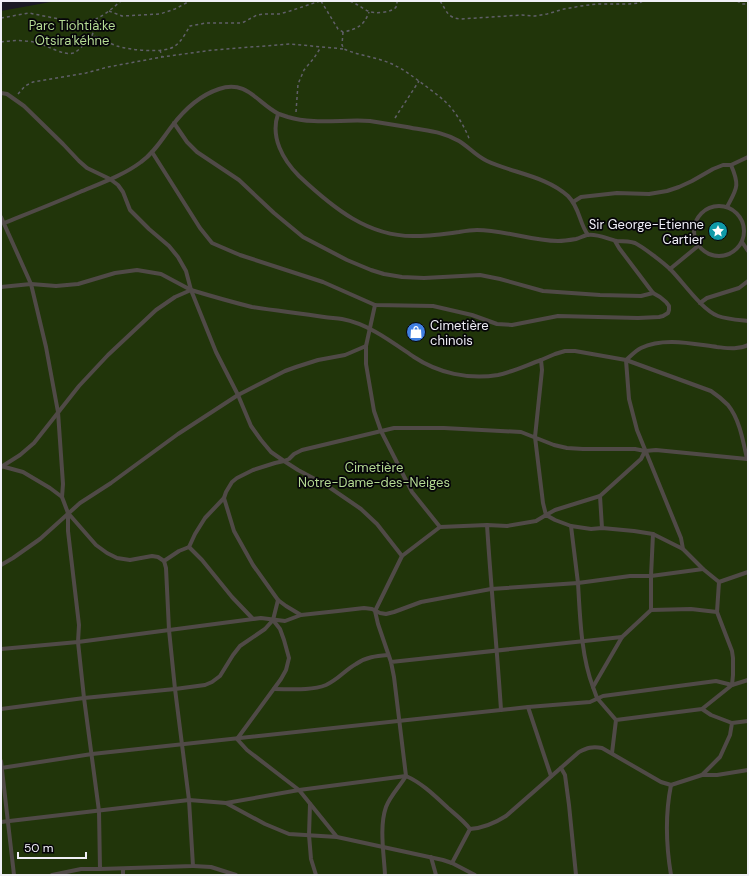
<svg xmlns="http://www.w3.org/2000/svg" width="749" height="876" font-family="'DM Sans',sans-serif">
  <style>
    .green { fill: #21350a }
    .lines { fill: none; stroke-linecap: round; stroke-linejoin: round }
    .path { stroke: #605f69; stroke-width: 1.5; stroke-dasharray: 3 3; stroke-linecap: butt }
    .service { stroke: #504a47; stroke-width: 4 }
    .labels { text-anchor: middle; stroke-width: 3.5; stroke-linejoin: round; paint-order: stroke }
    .park-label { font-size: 13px; fill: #b4da93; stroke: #060509 }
    .poi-label { font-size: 13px; fill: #f0eff7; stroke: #060509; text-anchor: end }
  </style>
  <rect width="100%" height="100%" fill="#1a1924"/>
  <!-- green -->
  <path class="green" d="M56,1h692v874h-747v-801h2l-2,-1v-62z"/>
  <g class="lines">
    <!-- path -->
    <g class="path">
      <path d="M321,1l17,28 5,3c14,-3 21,-6 26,-20"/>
      <path d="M350,1c7,3 12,7 18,10 5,3 24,2 28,-4 1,-2 1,-3 1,-6"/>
      <path d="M440,1c7,10 7,17 21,18l61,-4 13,1 12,-2 17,-5 17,-3 16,-2h32l10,-1 4,-2"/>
      <path d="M737,1l6,3h5"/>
      <path d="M109,11l13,5 38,-2 15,-5 15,-8"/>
      <path d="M1,18l28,-5 50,10c18,-1 29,-11 42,-22"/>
      <path d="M93,21l1,8 -2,7c9,1 16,7 25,10 13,4 47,8 58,0 7,-5 11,-14 15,-20l16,-3h36l15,-8 6,-1h16l11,-3 30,-10"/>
      <path d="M343,32l-1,13 2,4c16,7 34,8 50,16 11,5 22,14 33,22 9,7 18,13 25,22 8,10 14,21 18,32"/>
      <path d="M1,42c11,-2 26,-2 37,1 10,3 26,13 35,10 8,-3 13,-12 19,-17"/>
      <path d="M160,50l2,7"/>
      <path d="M18,94l7,-8 8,-4 53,-9 22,-6 54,-10 51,-7 77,-6 54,5"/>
      <path d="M296,112l2,-28 6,-14 10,-12 7,-11"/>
      <path d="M395,118l24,-37"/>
    </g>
    <!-- service -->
    <g class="service">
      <path d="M1,93l6,1 17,12 39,38 16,17 8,7 23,11 8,6 5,7 7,18 19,19 20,17 9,11 8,14 5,19 25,62 22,43 13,31 10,14 10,12 13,9 14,9 28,15 35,24 16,15 25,32"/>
      <path d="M278,114c-8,23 5,46 21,62 33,31 70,62 118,60 14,0 28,-2 42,-4 6,-1 12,-2 18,-2 28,0 54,11 81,11 5,0 12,-1 18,-2 4,-1 7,-3 11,-4 10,-2 20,4 30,6 5,0 12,0 18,2 8,4 29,20 36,27 12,12 31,40 47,46 8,3 21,4 30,5"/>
      <path d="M174,123l13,19 10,10 42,28 35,33 29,24 44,23 24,10 13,4 18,3 22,1 56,-3 20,4 43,12 57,4 41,1 12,-3 -34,-45 -4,-7"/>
      <path d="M152,152l48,76 12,15 28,12 83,27 52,23 58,1 39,9 25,9 15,1 46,-9 80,2 21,-1 4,-1 5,-3 1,-3v-4l-3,-4 -6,-5 -7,-4"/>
      <path d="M731,165l17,-8"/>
      <path d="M573,202l8,-5 36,-4 32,1 18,-3 12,-4 13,-6 21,-12 10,-4h8c9,21 6,23 -4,42"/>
      <circle cx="719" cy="231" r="25"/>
      <path d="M1,217l30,67 15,63 12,65 5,72 -1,13"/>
      <path d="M4,223c25,-10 51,-20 76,-31 19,-8 44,-17 61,-30 13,-9 21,-23 31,-36 12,-16 29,-31 47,-37 28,-10 39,15 60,25 3,1 6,2 9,3 26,8 56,2 82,4 12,2 25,4 37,6 19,4 35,4 52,14 10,6 17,15 28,20 26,12 59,15 81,35 12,12 11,27 20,39"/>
      <path d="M742,242l6,9"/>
      <path d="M670,269l28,-23"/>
      <path d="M1,287l30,-3 25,2 22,-2 37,-11 22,-3 24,4 30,16 -16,7 -19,13 -48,45 -29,31 -45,57 -14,12 -19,12"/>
      <path d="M700,303l7,-5 32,-10 9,-7"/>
      <path d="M366,346l9,-41"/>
      <path d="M541,360l14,-6 10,-3h10l51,9 3,39 8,31 44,108 2,11 20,20 16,13"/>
      <path d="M645,451l11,-1 91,9c-4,-18 -7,-39 -19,-54 -5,-5 -11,-10 -17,-14l-85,-31c5,-4 9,-9 15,-12 23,-11 52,-4 76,-1 10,1 21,3 31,-2"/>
      <path d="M1,466l22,6 27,16 12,9 6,16 28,32 11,8 10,5 13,2 22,-4 6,1 6,4"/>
      <path d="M600,496l2,32"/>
      <path d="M224,498l10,33 19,34 25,35 8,6 15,9 37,-4 26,-3 8,1 8,4 6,1 8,-2 27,-10 70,-13 87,-6c2,33 3,73 15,104"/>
      <path d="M68,513v18l11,94 -1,17 6,56 15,113 1,58 93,-3 -4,-66 -14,-111 -6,-59 -3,-62 -2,-7 15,-10 10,-4 6,-13 10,-16 19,-20 2,-6 6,-10 5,-4 16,-8 22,-7 9,-2 5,-2 5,-5 8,-4 92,-22h50l77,4 33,13 13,3 16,1h52l10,2 -4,8 -41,37 -45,14 -9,5 -3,-12 -8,-66 7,-67 -1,-10c-14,5 -29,12 -43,15 -29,5 -60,-2 -84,-18 -22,-15 -45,-33 -72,-38 -6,-1 -12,-1 -18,-2 -24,-4 -48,-6 -72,-10 -20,-5 -41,-11 -61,-17"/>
      <path d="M487,525c4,62 10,123 14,185"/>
      <path d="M571,526l7,57 52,-7h21l52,-7"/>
      <path d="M189,547l13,13 30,37 21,22"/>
      <path d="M1,565l12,-7 27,-19 40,-36 31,-20 67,-49 60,-39 47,-24 11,-4 22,-7 27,-5 21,-9v18l8,47 7,20 31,61 28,35 47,-2 20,1 29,-5 10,-6 9,5 16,6 20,3 11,-1 32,3 19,3 30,15"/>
      <path d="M651,610v-34l2,-42"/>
      <path d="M717,612l2,-30 29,-10"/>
      <path d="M273,620l5,-20"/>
      <path d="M1,649l77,-7 175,-23 8,-1 24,3 16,-6"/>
      <path d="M391,662l-13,-38 -3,-13 27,-55 38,-29"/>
      <path d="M274,689c16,0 37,2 52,-4 13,-6 19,-15 30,-21 10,-7 20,-8 32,-9"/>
      <path d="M528,707l23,69"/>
      <path d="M1,709l83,-11 91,-9 30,-4 7,-3 8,-6 13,-21 7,-9 25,-17 8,-9 7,9 4,11 5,18 -3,12 -5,9 -44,60 10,11 52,40 38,47"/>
      <path d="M702,709l9,6 21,8"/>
      <path d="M612,753l4,-33 86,-11 30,-24 16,-5"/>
      <path d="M1,761l13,114"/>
      <path d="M1,768l91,-14 436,-47 62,-5 13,-6 113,-15 16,4 1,-10v-17l-1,-7 -15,-39 -26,-3 -40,1 -29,27 -29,50 4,11 19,22"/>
      <path d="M561,768l4,7 4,30 7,70"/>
      <path d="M702,775l18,-18 10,-22 2,-12 16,-2"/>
      <path d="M226,803l73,-13 107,-14c16,7 29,20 42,32 8,7 16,13 22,21l-18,34"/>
      <path d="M310,804l-1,31 2,24 5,16"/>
      <path d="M1,822l188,-22 37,3 39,21 24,10 48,3 106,23 9,3 23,12"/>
      <path d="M470,829c14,-1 25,-6 36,-13l73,-64c8,-4 13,-6 23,-4l59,34 10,3 31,-10h15l31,-5"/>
      <path d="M431,857l5,18"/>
      <path d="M193,866l18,1 25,8"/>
      <path d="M52,875l29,-6h19"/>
      <path d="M123,875v-6"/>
      <path d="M385,875c-1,-21 -6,-48 1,-68 4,-11 14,-21 20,-31l-12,-99 -3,-15 231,-25"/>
      <path d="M671,875c-5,-30 -6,-60 0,-90"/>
    </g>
  </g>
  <!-- icons -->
  <defs>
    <g id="sight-disc" transform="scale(1)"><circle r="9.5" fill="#0f9aa8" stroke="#060509"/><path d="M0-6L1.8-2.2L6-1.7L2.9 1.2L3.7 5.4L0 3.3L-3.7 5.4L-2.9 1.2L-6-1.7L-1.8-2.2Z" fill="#fff"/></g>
    <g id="shop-disc" transform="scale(1)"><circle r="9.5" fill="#3f7fe0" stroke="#060509"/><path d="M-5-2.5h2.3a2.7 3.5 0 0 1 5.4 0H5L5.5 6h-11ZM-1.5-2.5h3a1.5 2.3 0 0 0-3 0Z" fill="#fff"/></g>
  </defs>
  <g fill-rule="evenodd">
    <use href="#sight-disc" x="718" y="231"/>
    <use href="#shop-disc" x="416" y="332"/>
  </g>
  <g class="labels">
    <!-- park labels -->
    <g class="park-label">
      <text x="72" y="30">Parc Tiohtià:ke<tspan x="72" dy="15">Otsira'kéhne</tspan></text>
      <text x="374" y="472">Cimetière<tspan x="374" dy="15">Notre-Dame-des-Neiges</tspan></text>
    </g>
    <!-- poi labels -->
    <g class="poi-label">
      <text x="704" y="229">Sir George-Etienne<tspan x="704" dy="15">Cartier</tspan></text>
      <text x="430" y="330" text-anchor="start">Cimetière<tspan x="430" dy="15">chinois</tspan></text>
    </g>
  </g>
  <!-- border -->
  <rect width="749" height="876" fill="none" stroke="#f0eff7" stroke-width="4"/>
  <!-- scale -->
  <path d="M18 852v6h68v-6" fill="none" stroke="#f0eff7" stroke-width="2"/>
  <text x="24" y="852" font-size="12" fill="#f0eff7" stroke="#060509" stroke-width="3" paint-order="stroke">50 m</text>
</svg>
